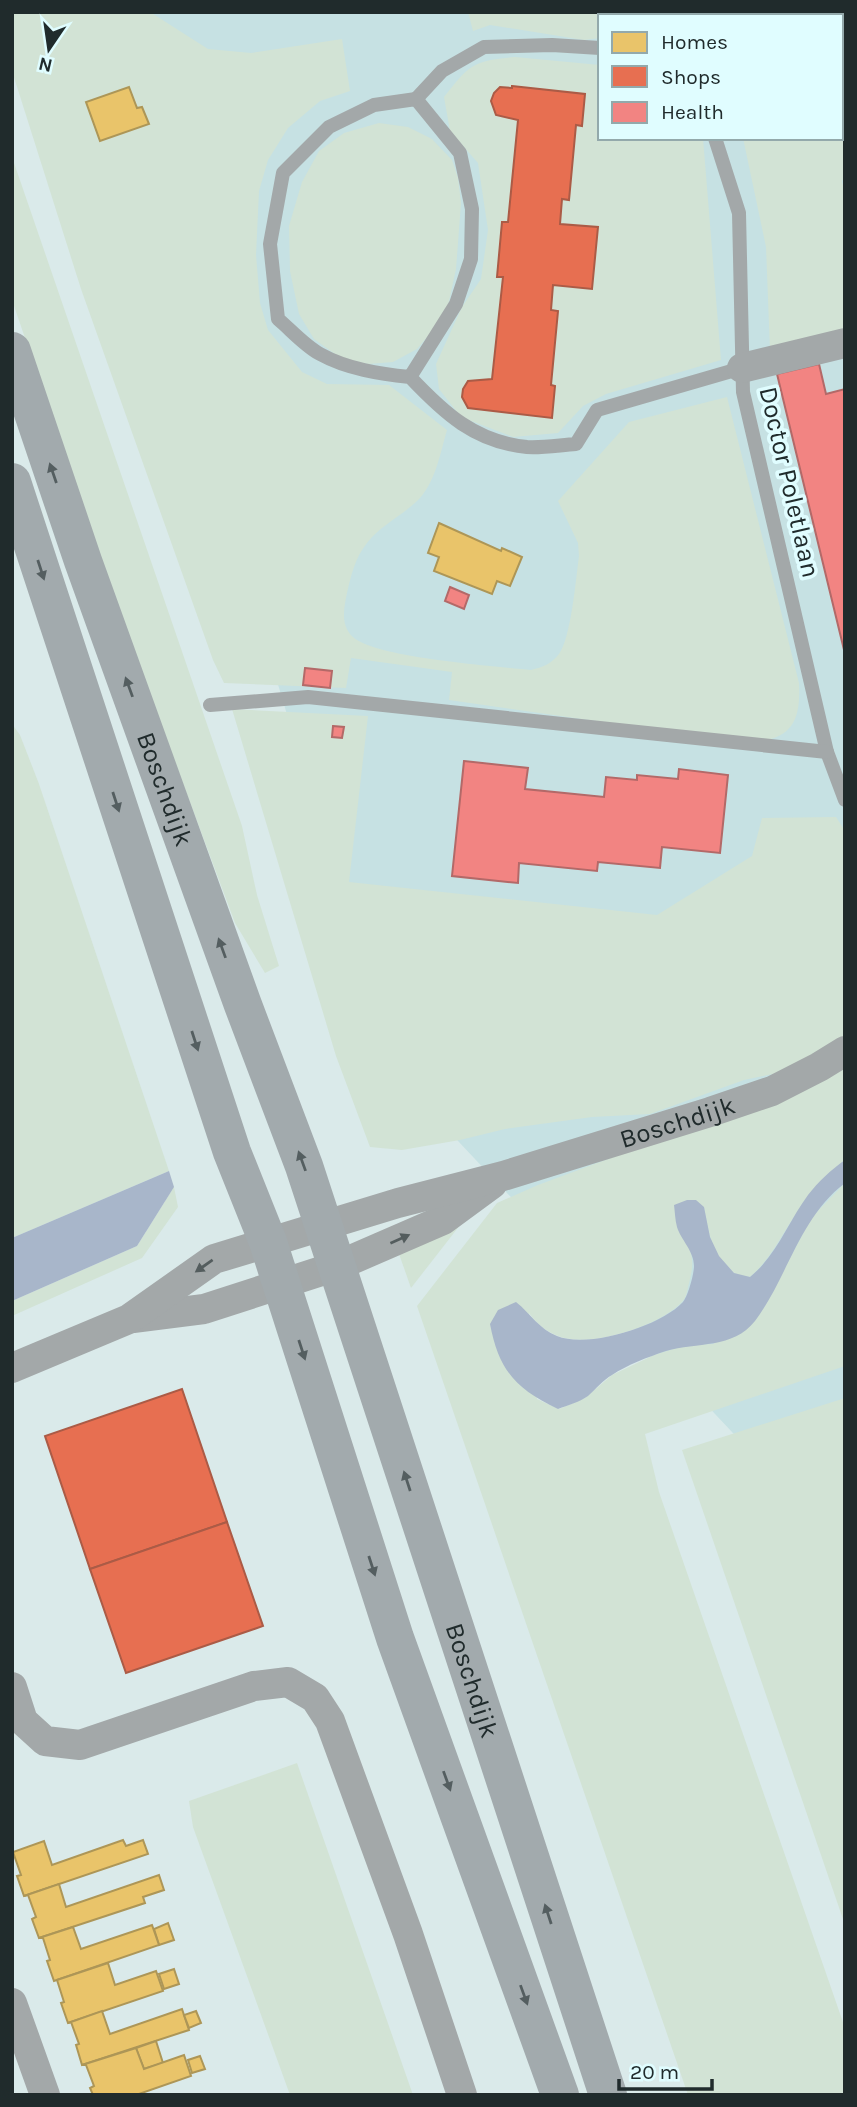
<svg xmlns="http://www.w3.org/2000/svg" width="857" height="2107" font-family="Karla,sans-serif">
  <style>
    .built { fill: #c6e1e3; fill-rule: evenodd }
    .green { fill: #d2e3d5 }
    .water { fill: #a8b6ca }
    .homes { fill: #e9c46a; stroke: #ad9657; stroke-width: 2 }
    .shops { fill: #e76f51; stroke: #ab5b46; stroke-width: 2 }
    .health { fill: #f28482; stroke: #b36968; stroke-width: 2 }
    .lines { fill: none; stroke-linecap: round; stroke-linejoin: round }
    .lane { stroke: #a3a8a9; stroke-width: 14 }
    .street { stroke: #a3a8a9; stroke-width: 30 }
    .primary { stroke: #a2aaad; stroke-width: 38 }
    .oneway { fill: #545e60 }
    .oneway2 { fill: #545d5e }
    .labels { text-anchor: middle; stroke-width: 7; stroke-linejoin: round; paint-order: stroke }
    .street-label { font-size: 26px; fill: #202b2c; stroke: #e0fdff }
  </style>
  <rect width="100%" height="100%" fill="#daeaea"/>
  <!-- built -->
  <path class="built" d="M76,12h769v1540l-450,-478zM600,16h241v122h-241z"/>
  <!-- green -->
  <g class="green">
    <path d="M12,12h138l58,37 43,4 91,-14 8,52 -30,10 -32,27 -20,32 -9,31 -3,64 4,48 8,27 34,42 25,12 62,1 58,45c-7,24 -12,55 -31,72 -16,15 -36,24 -49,41 -12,15 -16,32 -20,50 -3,15 -7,32 6,44 23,21 142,29 178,33 12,-3 20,-6 28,-16 12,-16 17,-76 20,-98l-1,-13 -20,-42 71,-79 98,-25 72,286c2,40 -8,56 -49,60l-301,-43 3,-28 -101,-14 -5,30 -122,-5 -11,-23 -132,-371 -69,-218z"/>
    <path d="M468,12h150l1,4h-19v22l-16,2 -94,-15 -17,6z"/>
    <path d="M515,57l85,8v73h103l18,222 -115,34 -23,12 -25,27 -45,4 -52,-20 -22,-28 -3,-25 26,-57 19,-28 7,-49 -10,-67 -28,-32 -6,-34c26,-33 29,-36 71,-40z"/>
    <path d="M845,103v74l-3,4 3,13v140l-75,16 -4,-103 -23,-109h98v-34z"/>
    <path d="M379,123l29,4 24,12 20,21 6,18 3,25 -5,66 -10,46 -29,34 -24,13 -25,2 -26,-5 -28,-20 -15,-25 -9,-43 -1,-45 13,-44 17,-31 25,-18z"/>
    <path d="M12,157l230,669 15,69 22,71 -14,7 -30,-50 -120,-322 -103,-301z"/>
    <path d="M232,709l136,7 -19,166 308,33 95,-59 10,-38 74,-1 9,14v208l-53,31 -48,10 -94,34 -58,3 -87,12 -45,11 -58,10 -32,-3 -34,-91z"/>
    <path d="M12,724l8,11 19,49 130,387 -157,67z"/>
    <path d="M845,1065v95c-18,14 -46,48 -58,68 -12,19 -20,34 -37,49 -5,-1 -12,-2 -16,-4 -22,-14 -26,-44 -30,-66l-27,20c16,24 19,32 11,60 -1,5 -2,11 -6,15 -22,24 -93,47 -124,34 -13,-5 -21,-12 -29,-23l8,86 22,10 26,-11 27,-23 42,-20 32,-10 27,-1 52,-38 46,-88 34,-35v183l-200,68 14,58 186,536v67h-157l-271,-789 80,-103 41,-18 97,-36z"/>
    <path d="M174,1187l4,20 -36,51 -130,58v-15l125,-55z"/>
    <path d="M464,1220l-53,68 -13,-37z"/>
    <path d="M845,1398v527l-163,-475z"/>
    <path d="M297,1763l116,332h-123l-97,-268 -4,-26z"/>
  </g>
  <!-- water -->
  <g class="water">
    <path d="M845,1160v23c-46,35 -57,94 -90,138 -22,28 -58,21 -89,30 -18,6 -39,14 -54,24 -9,5 -16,14 -24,21 -8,6 -20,9 -30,13 -42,-20 -59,-38 -68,-85l8,-14 18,-8c15,12 23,27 41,34 31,13 104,-10 126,-34 5,-6 11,-28 11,-36 0,-15 -13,-26 -17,-39 -2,-7 -2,-15 -3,-22l13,-5h9l8,7 6,30 9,19 15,17 16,4c27,-22 38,-55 58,-82 10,-13 24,-26 37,-35z"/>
    <path d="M169,1171l5,16 -37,59 -125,55v-63z"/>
  </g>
  <!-- homes -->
  <g class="homes">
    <path d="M753,12h92v31l-4,1v-28h-87z"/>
    <path d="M129,87l8,21 5,-1 7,17 -49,17 -14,-39z"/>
    <path d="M439,523l62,28 1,-3 20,9 -12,29 -13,-5 -5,13 -58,-23 5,-14 -11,-4z"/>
    <path d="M123,1840l3,6 17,-6 5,14 -124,42 -7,-20 4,-1 -8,-23 31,-11 8,24z"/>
    <path d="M159,1875l5,15 -21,7 2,6 -106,35 -7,-19 4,-2 -8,-22 -4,1 35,-12 7,23z"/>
    <path d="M168,1923l6,17 -15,5 -5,-16z"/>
    <path d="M152,1925l7,20 -105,36 -7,-20 3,-1 -7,-22h-4l34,-11 8,22z"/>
    <path d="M108,1963l7,22 41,-14 7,20 -95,32 -7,-20 3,-1 -7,-22z"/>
    <path d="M174,1969l5,15 -15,5 -5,-15z"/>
    <path d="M182,2009l7,21 -107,35 -6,-20 3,-1 -8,-22 -3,1 34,-12 8,23z"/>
    <path d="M196,2011l5,12 -12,5 -5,-13z"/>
    <path d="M156,2041l7,22 -19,6 -8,-21z"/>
    <path d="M136,2048l8,21 40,-14 7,21 -55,19h-43l-3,-7 4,-2 -8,-21h-4z"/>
    <path d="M200,2056l5,13 -13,4 -4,-13z"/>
  </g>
  <!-- shops -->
  <g class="shops">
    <path d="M512,86l73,8 -3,32 -6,-1 -7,75 -7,-1 -2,25 38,3 -6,62 -39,-4 -2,25 7,1 -7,74 4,1 -3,32 -84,-10 -6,-11 1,-8 5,-8 24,-2 11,-102h-6l5,-55h6l10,-102 -22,-5 -5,-14 3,-8 6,-6 12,1z"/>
    <path d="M182,1389l45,133 -137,47 -45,-133z"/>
    <path d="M227,1522l36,104 -137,47 -36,-104z"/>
  </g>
  <!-- health -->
  <g class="health">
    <path d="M819,364l7,30 19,-5v265l-68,-280z"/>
    <path d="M450,587l19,8 -5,14 -19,-8z"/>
    <path d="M305,668l27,3 -2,17 -27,-3z"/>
    <path d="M333,726l11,1 -2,11 -10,-1z"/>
    <path d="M464,761l64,7 -3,21 79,8 2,-20 31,3v-5l41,4 1,-10 49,6 -8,78 -58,-6 -2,21 -62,-6 -1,9 -78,-8 -1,20 -66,-7z"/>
  </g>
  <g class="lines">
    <!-- lane -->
    <g class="lane">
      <path d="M633,12l2,4"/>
      <path d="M841,89l4,-1"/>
      <path d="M416,99l26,-28 42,-24 68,-2 48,3"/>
      <path d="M715,138l24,75 4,179 84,360 18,48"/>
      <path d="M410,377c-30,-3 -63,-8 -90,-23 -15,-8 -29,-24 -42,-35l-8,-75 13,-71 46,-46 45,-22 42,-6 44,54 12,56 -1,50 -15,45 -46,73c34,36 65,65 117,70 16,1 33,-2 49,-3l21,-34 145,-42"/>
      <path d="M210,705l98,-8 519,55"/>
    </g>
    <!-- street -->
    <g class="street">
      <path d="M742,368l103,-25"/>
      <path d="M133,1318l71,-9 133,-43 106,-46 49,-36"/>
      <path id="s1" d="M12,1368l117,-49 85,-60 184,-56 105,-27 207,-64 62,-21 47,-24 26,-16"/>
      <path d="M12,1687l11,34 22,20 35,4 174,-59 34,-4 27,16 15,23 78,213 54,161"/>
      <path d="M12,2003l33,92"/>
    </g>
    <!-- primary -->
    <g class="primary">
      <path id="s2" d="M12,351l71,210 160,444 61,161 304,929"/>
      <path d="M12,482l220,670 36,90 127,396 165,457"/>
    </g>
  </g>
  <!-- one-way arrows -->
  <defs><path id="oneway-solid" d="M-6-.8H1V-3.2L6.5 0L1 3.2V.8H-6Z" transform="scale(1.75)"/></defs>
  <g class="oneway">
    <use href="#oneway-solid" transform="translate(53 473) rotate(-109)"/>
    <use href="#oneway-solid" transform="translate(41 570) rotate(72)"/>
    <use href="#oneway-solid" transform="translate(129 687) rotate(-110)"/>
    <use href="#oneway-solid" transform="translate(116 802) rotate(72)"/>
    <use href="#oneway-solid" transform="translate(222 948) rotate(-110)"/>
    <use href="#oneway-solid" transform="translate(195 1041) rotate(72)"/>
    <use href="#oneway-solid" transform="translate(302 1161) rotate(-110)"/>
    <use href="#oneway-solid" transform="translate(302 1350) rotate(72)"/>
    <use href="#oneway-solid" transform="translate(407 1481) rotate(-108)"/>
    <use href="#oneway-solid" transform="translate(372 1566) rotate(72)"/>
    <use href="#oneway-solid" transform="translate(447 1781) rotate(70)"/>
    <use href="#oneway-solid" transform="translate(548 1914) rotate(-108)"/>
    <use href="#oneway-solid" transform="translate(524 1995) rotate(70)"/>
  </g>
  <g class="oneway2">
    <use href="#oneway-solid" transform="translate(400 1239) rotate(-24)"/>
    <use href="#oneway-solid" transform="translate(204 1266) rotate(145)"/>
  </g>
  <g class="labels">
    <!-- street labels -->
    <g class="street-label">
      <text transform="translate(790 482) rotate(77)" y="9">Doctor Poletlaan</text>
      <text dy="9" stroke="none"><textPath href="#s2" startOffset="464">Boschdijk</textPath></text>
      <text dy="9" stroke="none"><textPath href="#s1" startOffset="714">Boschdijk</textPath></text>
      <text dy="9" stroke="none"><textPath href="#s2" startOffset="1407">Boschdijk</textPath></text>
    </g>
  </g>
  <!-- border -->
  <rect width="857" height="2107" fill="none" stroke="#202b2c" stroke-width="28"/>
  <!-- legend -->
  <rect x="598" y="14" width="245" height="126" fill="#e0fdff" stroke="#93a9ab" stroke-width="2"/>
  <rect x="612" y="32" width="35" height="21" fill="#e9c46a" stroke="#93a9ab" stroke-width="2"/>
  <text x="661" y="49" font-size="21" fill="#202b2c">Homes</text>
  <rect x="612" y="66" width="35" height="21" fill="#e76f51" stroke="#93a9ab" stroke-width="2"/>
  <text x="661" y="84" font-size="21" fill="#202b2c">Shops</text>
  <rect x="612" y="102" width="35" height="21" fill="#f28482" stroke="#93a9ab" stroke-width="2"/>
  <text x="661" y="119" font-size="21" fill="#202b2c">Health</text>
  <!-- north arrow -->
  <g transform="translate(49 49) rotate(193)" stroke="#e0fdff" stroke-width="5" paint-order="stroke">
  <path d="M0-5L12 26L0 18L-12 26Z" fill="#202b2c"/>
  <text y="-10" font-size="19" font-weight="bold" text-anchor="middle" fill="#202b2c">N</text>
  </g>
  <!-- scale -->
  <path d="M619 2079v10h93v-10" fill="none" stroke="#202b2c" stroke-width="3.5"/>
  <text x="630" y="2079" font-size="21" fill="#202b2c" stroke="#e0fdff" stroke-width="5" paint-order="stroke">20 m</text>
</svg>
